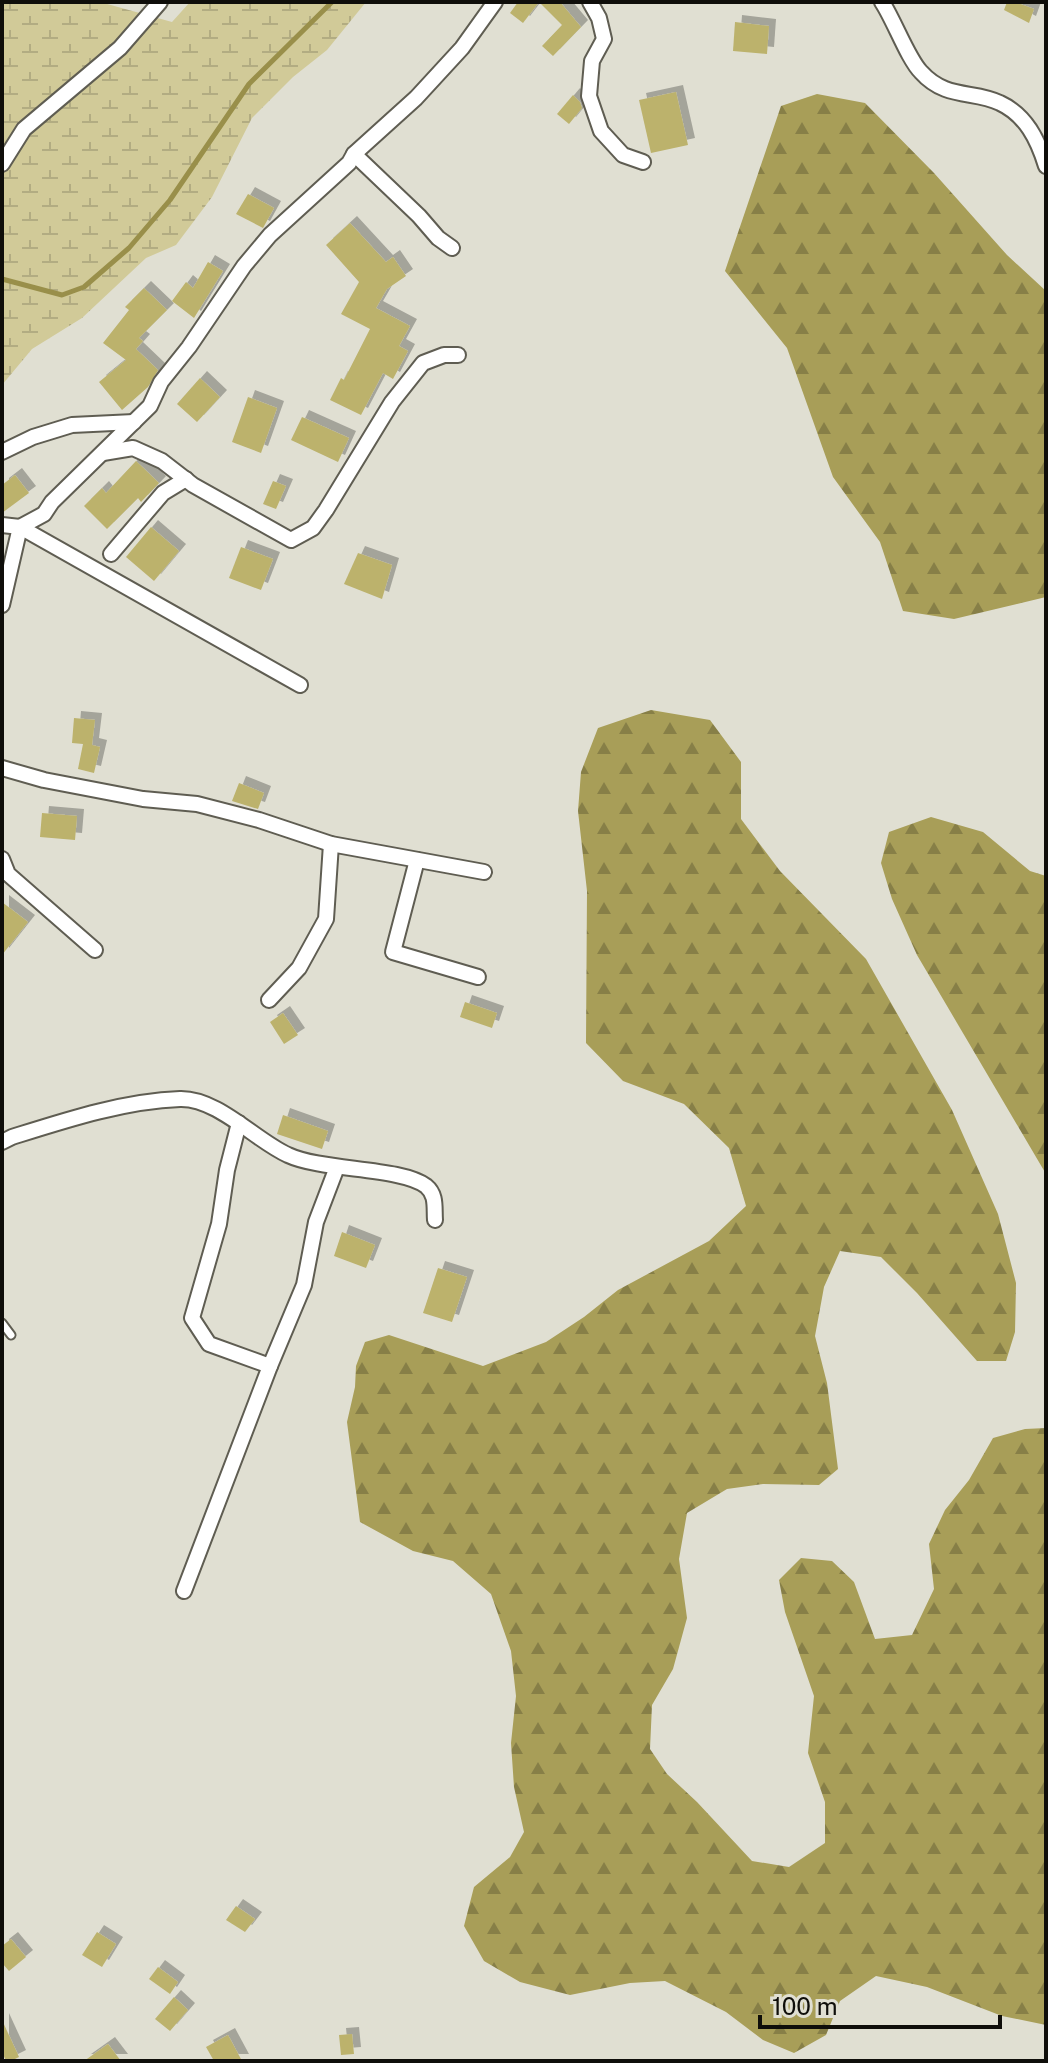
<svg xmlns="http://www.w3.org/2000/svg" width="1048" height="2063" font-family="'Public Sans',sans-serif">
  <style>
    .forest { fill: url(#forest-firs) }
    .wetland { fill: url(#wetland-marsh) }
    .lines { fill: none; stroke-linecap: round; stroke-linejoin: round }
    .stream { stroke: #998f4a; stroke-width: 5 }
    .building { fill: #bcb26c; filter: url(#shadow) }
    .lane-casing { stroke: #5f5d52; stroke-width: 11 }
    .street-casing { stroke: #5f5d52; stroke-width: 18 }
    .lane { stroke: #fff; stroke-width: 7 }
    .street { stroke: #fff; stroke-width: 14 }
  </style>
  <defs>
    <pattern id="forest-firs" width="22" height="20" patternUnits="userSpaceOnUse" patternTransform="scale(2)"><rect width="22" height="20" fill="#a89e58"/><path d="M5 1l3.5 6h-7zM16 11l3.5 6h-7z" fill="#877f47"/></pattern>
    <pattern id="wetland-marsh" width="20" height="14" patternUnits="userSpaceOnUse" patternTransform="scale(2)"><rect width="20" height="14" fill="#d1ca98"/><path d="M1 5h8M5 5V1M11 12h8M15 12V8" fill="none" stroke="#b2ac82"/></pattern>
    <filter id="shadow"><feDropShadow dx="7" dy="-7" stdDeviation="0" flood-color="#0004"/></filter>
  </defs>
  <rect width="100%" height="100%" fill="#e0dfd2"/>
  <!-- forest -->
  <g class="forest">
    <path d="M817,94l48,9 69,70 73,82 39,36v306l-92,22 -51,-8 -23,-69 -47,-65 -46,-129 -62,-77 56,-165z"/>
    <path d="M651,710l59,10 31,42v57l39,52 86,88 86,151 46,104 18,69 -1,49 -9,29h-29l-60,-68 -36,-36 -41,-6 -16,36 -9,49 12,47 11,86 -19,16 -56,-1 -36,5 -40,24 -8,46 8,59 -14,51 -21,36 -2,44 17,25 30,28 55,59 37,6 36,-24v-41l-17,-49 6,-57 -29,-84 -6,-32 22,-22 31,3 22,21 21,57 37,-4 22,-46 -5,-45 16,-34 24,-30 24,-42 32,-9 21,-1v597l-44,-9 -75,-29 -51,-11 -36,25 -14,34 -32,18 -31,-13 -37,-28 -61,-31 -35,2 -60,12 -50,-13 -36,-21 -20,-35 10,-39 36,-30 14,-25 -10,-45 -3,-44 5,-47 -5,-45 -20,-57 -38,-33 -40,-10 -53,-29 -13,-100 8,-35 1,-21 9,-24 24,-7 94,31 63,-24 38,-25 34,-27 91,-49 37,-35 -17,-58 -45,-44 -61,-23 -37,-38 1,-152 -9,-80 3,-39 17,-44z"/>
    <path d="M931,817l52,15 47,39 16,5v298l-129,-219 -25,-56 -11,-36 8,-31z"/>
  </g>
  <!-- wetland -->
  <path class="wetland" d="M2,2h98l72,20 18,-20h176l-39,48 -34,27 -41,41 -40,79 -36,48 -30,13 -64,60 -50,31 -30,36z"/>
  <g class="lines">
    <!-- stream -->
    <path class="stream" d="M2,279l60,16 22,-8 45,-39 41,-48 79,-116 83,-82"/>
  </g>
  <!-- building -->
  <g class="building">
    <path d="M518,2h21l-16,21 -13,-10z"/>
    <path d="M539,2h21l21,25 -28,29 -11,-10 20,-21z"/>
    <path d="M1007,2h8l19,7 -5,14 -25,-13z"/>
    <path d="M735,22l34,4 -2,28 -34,-3z"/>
    <path d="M676,92l12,53 -37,8 -12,-53z"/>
    <path d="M573,95l7,7 2,6 -13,16 -12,-10z"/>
    <path d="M248,194l26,14 -11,20 -27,-14z"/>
    <path d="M350,223l36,39 7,-5 13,19 -19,13 -11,19 34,18 -11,20 9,5 -15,28 -10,-6 -22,42 -31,-15 11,-22 3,2 26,-51 -29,-15 18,-32 -33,-37z"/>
    <path d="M208,262l15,9 -29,47 -22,-17 14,-19 7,6z"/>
    <path d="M144,288l23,22 -28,28 4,3 -7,8 22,21 -10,17 -26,23 -23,-28 27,-22 -23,-17 26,-33 -4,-3z"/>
    <path d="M200,378l20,19 -23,25 -20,-18z"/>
    <path d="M248,397l29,11 -16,45 -29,-11z"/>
    <path d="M302,417l47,21 -11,24 -47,-22z"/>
    <path d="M136,461l23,22 -18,19 -3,-4 -31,31 -23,-23 18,-18 4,5z"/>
    <path d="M15,475l14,18 -27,20v-28z"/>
    <path d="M273,481l13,5 -10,23 -13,-5z"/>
    <path d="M151,527l28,24 -25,30 -28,-24z"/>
    <path d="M241,547l32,12 -12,31 -32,-12z"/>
    <path d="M358,553l34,12 -10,34 -38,-15z"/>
    <path d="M74,718l21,2 -3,25 8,2 -6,26 -16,-4 5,-25 -11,-1z"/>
    <path d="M239,783l25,10 -6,16 -26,-8z"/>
    <path d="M42,813l35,3 -2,24 -35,-3z"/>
    <path d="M2,902l26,20 -26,33z"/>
    <path d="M465,1002l32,11 -5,15 -32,-11z"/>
    <path d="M283,1013l15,22 -14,9 -14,-22z"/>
    <path d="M283,1115l45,16 -6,18 -45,-15z"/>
    <path d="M342,1232l33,13 -9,23 -32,-12z"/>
    <path d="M438,1268l29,9 -15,45 -29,-9z"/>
    <path d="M236,1906l19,13 -10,13 -19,-12z"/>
    <path d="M97,1932l19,12 -14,23 -20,-12z"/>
    <path d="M11,1939l15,18 -17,14 -7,-8v-17z"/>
    <path d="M158,1967l20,15 -8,12 -21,-15z"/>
    <path d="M174,1997l14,13 -18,21 -15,-12z"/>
    <path d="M2,2020l17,37 -8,4h-5l-4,-9z"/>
    <path d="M352,2034l2,20 -13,1 -2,-20z"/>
    <path d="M228,2035l14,26h-28l-8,-14z"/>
    <path d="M108,2044l13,17h-37z"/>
  </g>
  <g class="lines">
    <!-- lane casing -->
    <g class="lane-casing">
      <path id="lane" d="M2,1323l9,12"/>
    </g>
    <!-- street casing -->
    <g class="street-casing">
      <g id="street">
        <path d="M590,2l9,16 5,21 -12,22 -3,35 12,35 22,24 20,7"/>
        <path d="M882,2c12,18 26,57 39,70 25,28 53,18 79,31 26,12 38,37 46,63"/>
        <path d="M354,154l65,62 19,22 14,10"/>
        <path d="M2,164l22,-35 96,-81 40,-46"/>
        <path d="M2,452l31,-15 39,-12 62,-3"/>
        <path d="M103,453l30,-5 29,13 31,24 98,55 22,-12 13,-18 66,-108 31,-39 21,-8h14"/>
        <path d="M2,525l18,2 280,158"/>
        <path d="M111,554l52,-61 23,-14"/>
        <path d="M2,605l18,-78 24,-13 8,-12 98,-96 11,-24 28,-35 55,-81 26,-31 79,-72 5,-9 62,-56 46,-50 33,-46"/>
        <path d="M2,768l42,12 99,19 54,5 62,16 72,24 153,28"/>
        <path d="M2,859l6,15 87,76"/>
        <path d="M417,860l-24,92 85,25"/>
        <path d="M269,1000l30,-32 27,-49 5,-75"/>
        <path d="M2,1142l10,-5c54,-17 112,-36 168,-38 38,-1 76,42 108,56 34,16 113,12 138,31 11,9 8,22 9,34"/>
        <path d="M270,1366l34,-81 12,-63 21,-55"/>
        <path d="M184,1591l86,-225 -61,-22 -17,-26 27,-94 8,-54 12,-47"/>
      </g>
    </g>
    <!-- lane -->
    <use href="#lane" class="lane"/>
    <!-- street -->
    <use href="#street" class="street"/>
  </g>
  <!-- border -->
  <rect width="1048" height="2063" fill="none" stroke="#0f0e0a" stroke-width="8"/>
  <!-- scale -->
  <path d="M760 2015v12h240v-12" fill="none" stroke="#0f0e0a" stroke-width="4"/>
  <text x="772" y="2015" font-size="24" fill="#0f0e0a" stroke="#e0dfd2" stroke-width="6" paint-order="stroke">100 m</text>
</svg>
